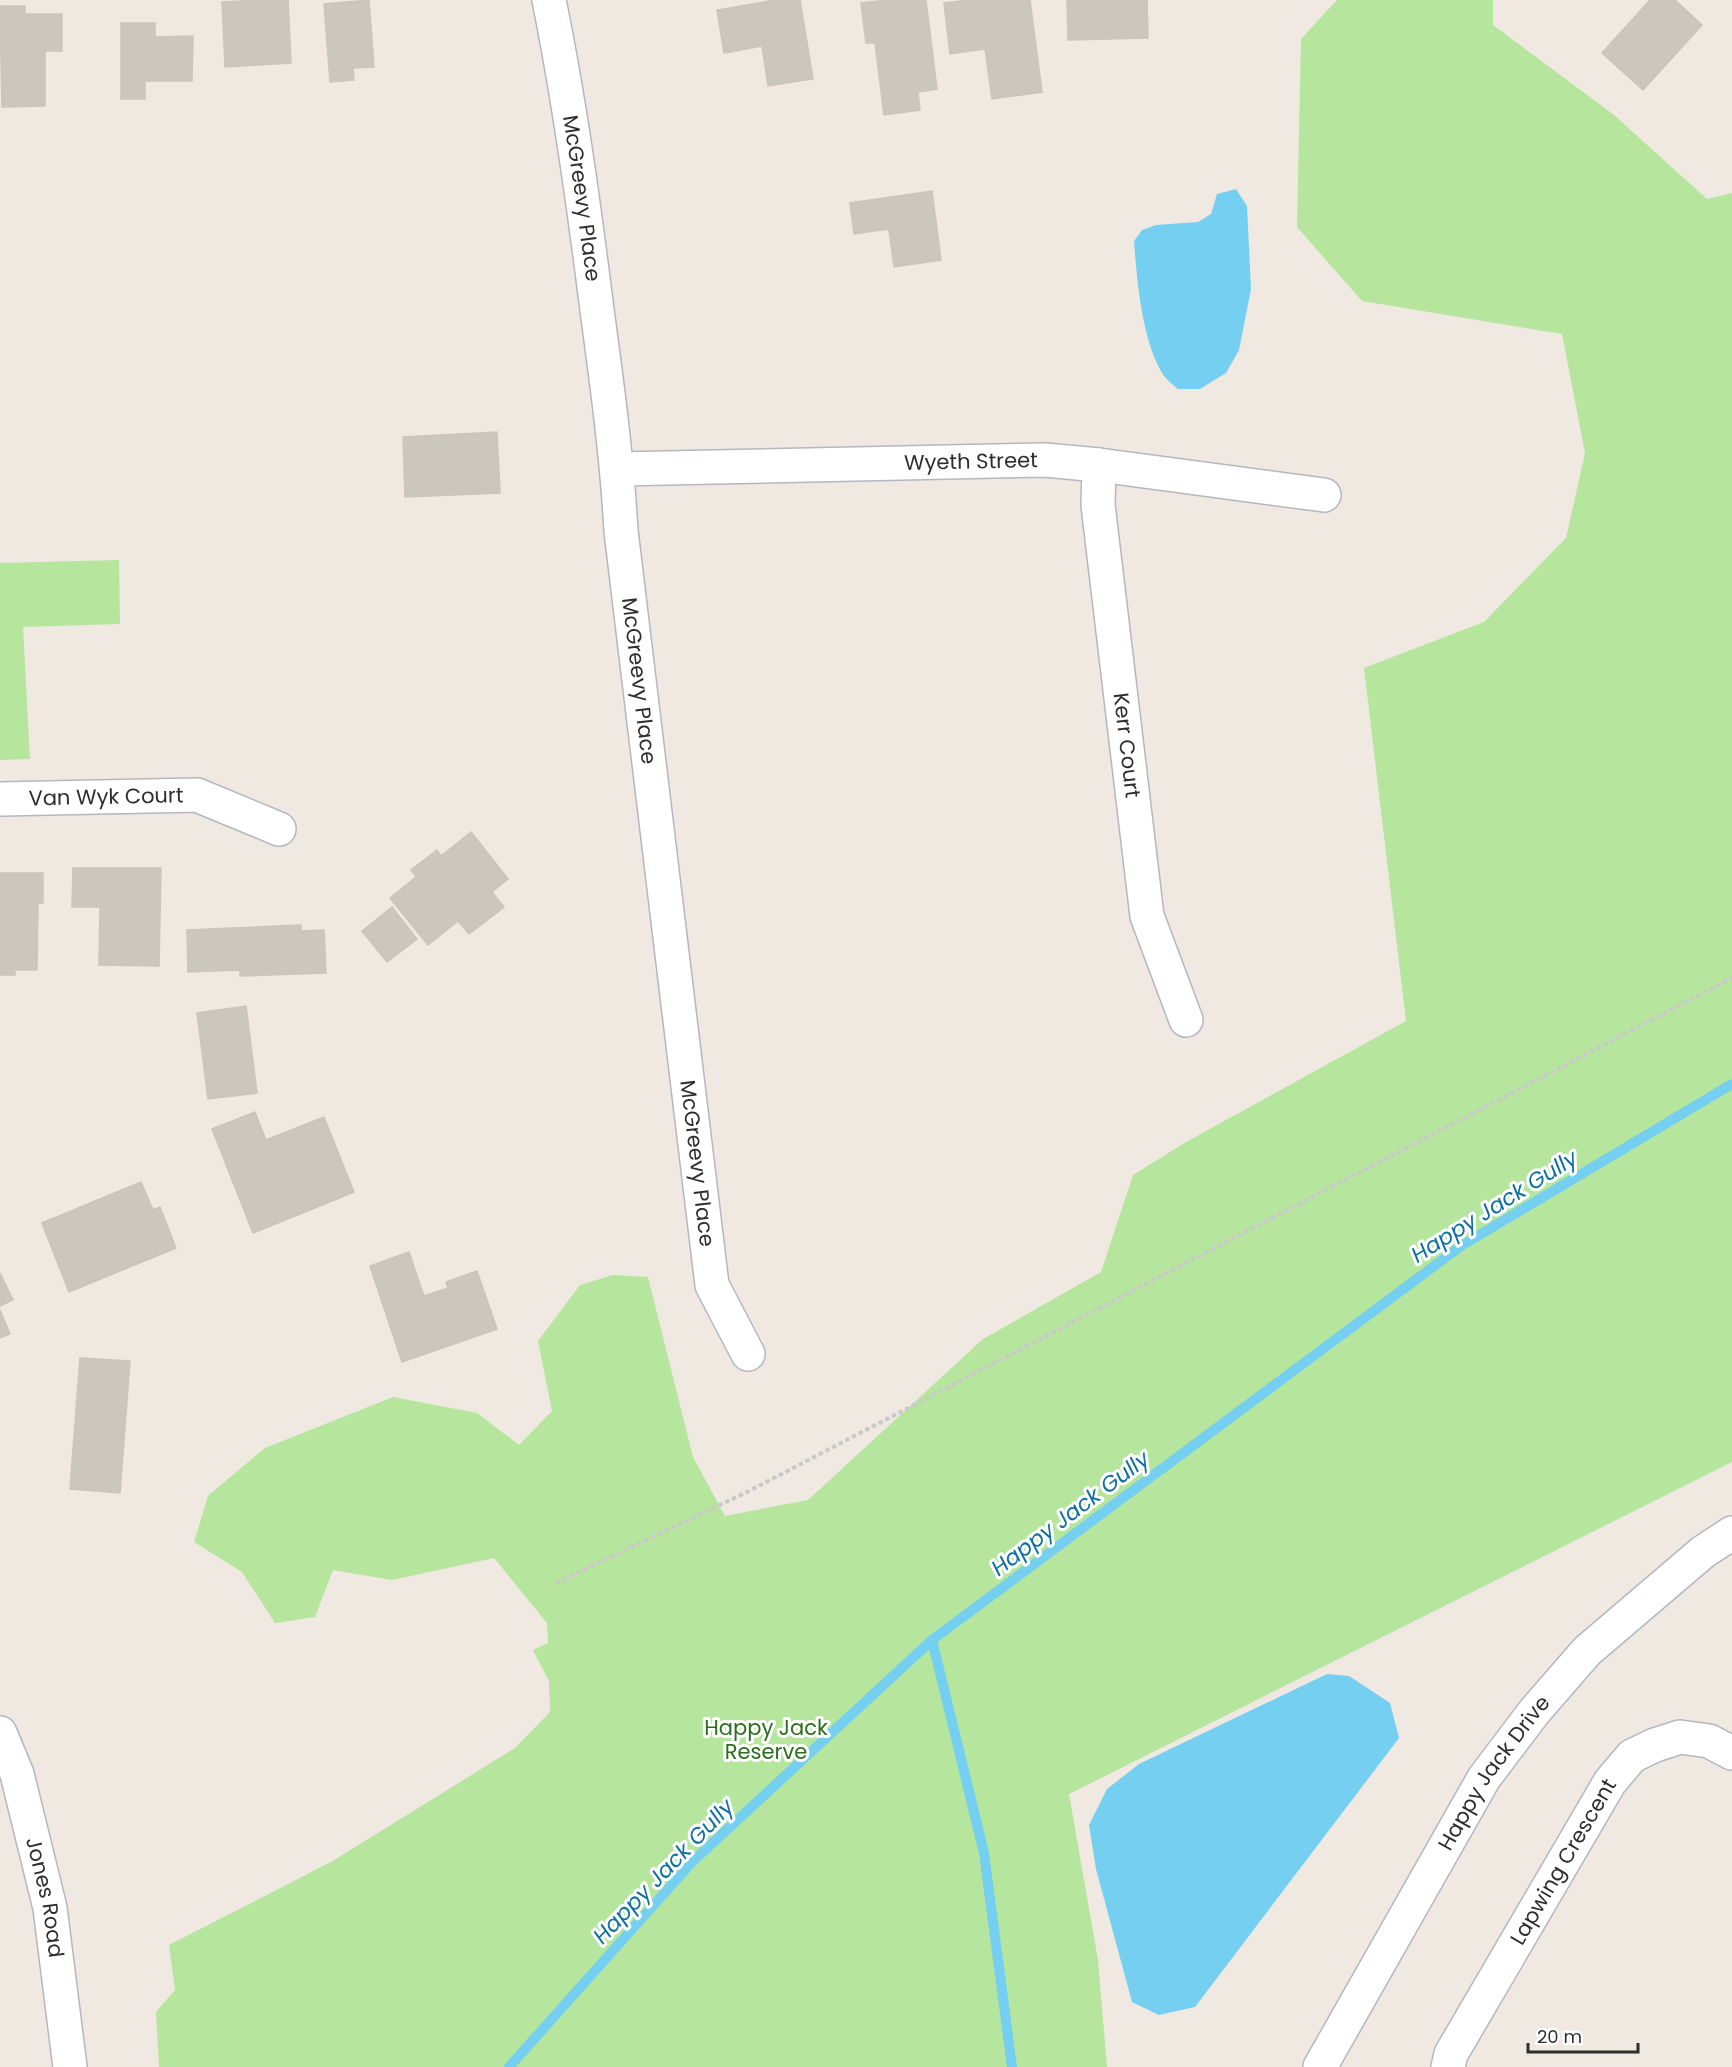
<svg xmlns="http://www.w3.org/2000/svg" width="1732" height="2067" font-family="Poppins,sans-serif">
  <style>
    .green { fill: #b6e59e }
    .water { fill: #75cff0 }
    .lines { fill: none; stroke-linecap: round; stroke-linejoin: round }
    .stream { stroke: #75cff0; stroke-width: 10 }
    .building { fill: #cbc7bf; stroke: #cbc5ba; stroke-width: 1.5 }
    .street-casing { stroke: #b4b7c1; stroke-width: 36 }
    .secondary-casing { stroke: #b4b7c1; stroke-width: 36 }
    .path { stroke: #c9c9c9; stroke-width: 4; stroke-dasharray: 4.5 3; stroke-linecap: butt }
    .street { stroke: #fff; stroke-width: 33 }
    .secondary { stroke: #fff; stroke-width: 33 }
    .labels { text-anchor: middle; stroke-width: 6; stroke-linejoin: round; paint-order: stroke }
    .street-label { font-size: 21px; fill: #2e2e2e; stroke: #fff }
    .park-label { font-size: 21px; fill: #2c6e1b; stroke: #fff }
    .water-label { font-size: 22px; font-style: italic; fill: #0d6fa3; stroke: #fff }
  </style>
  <rect width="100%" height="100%" fill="#efe9e1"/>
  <!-- green -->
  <g class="green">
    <path d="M1337,0h156v25l121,90 93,84 25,-6v1269l-663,332 29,166 9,107h-948l-3,-55 19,-22 -6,-45 162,-83 184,-114 35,-36 -1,-31 -16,-31 15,-7 -1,-20 -53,-65 -102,22 -59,-10 -18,47 -40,6 -33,-51 -48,-30 14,-46 57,-48 128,-51 84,16 42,32 33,-34 -14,-70 42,-56 33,-10 35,2 45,180 32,59 83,-16 175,-161 118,-67 32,-97 53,-33 220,-121 -42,-353 120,-46 82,-84 19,-85 -23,-119 -200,-33 -65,-74 4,-188z"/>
    <path d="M119,560l1,64 -97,3 7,132 -30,1v-197z"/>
  </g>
  <!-- water -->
  <g class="water">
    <path d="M1236,189l11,17 4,83 -12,61 -13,23 -26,16h-22c-5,-4 -10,-8 -14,-13 -22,-33 -27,-96 -30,-135l8,-11 14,-5 42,-3 13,-8 6,-20z"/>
    <path d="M1327,1674l22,2 41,27 9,35 -204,269 -36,8 -27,-13 -36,-133 -7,-44 18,-36 32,-25z"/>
  </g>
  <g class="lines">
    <!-- stream -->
    <g class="stream">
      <path d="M932,1640l52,213 28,214"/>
      <path d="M509,2067l184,-206 239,-221 529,-394 271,-162"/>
    </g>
  </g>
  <!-- building -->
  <g class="building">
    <path d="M259,0h29l3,63 -66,4 -3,-65z"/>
    <path d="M369,0l5,67 -21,1 1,12 -24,2 -6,-78z"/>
    <path d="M776,0h24l13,79 -45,7 -6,-40 -38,7 -7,-43z"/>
    <path d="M887,0h39l11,89 -19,3 2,18 -36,5 -9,-72h-9l-5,-40z"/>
    <path d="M969,0h61l12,92 -50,7 -7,-50 -35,5 -6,-51z"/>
    <path d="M1067,0h80l1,38 -80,2z"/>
    <path d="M1650,0h25l27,25 -59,65 -41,-37z"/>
    <path d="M0,6h25v8h37v37h-17v55l-43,1z"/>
    <path d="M121,23h34v14l38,-1 -1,45h-47v18h-24z"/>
    <path d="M932,191l9,69 -47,7 -5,-38 -35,5 -4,-31z"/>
    <path d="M497,432l3,61 -95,4 -2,-60z"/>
    <path d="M471,832l37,47 -16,13 12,15 -35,27 -11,-13 -30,24 -38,-47 26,-21 -5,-7 26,-20 4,6z"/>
    <path d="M73,868h88l-2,98 -60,-1 1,-58h-28z"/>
    <path d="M0,873h43v30h-5l-1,67h-22v5h-15z"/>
    <path d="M392,907l25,32 -30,23 -25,-31z"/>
    <path d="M301,925v6l23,-1 2,43 -86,3v-6l-52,2 -1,-42z"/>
    <path d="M246,1006l11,87 -49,6 -11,-86z"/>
    <path d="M255,1112l11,28 58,-23 30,75 -101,41 -41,-104z"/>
    <path d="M141,1182l12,28 7,-3 16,41 -107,44 -27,-69z"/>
    <path d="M409,1252l15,44 24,-8 -2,-6 31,-11 20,58 -95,33 -32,-96z"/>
    <path d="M0,1273l13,27 -13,6z"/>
    <path d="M0,1310l10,24 -10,4z"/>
    <path d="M80,1358l50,3 -10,132 -50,-4z"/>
  </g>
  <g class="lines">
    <!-- street casing -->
    <g class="street-casing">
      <g id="street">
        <path id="s1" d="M549,0c21,103 35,206 48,310 10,74 20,147 24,221l91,754 36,69"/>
        <path id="s2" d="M1099,465l-1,40 49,411 39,104"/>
        <path id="s3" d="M617,469l428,-9 54,5 225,30"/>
        <path id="s4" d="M0,799l197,-4 82,34"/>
        <path id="s5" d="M1320,2067l164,-289 50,-66 53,-61 116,-99 29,-19"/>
        <path id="s6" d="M1448,2067l3,-13 159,-272 22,-26 23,-11 25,-8 29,4 23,12"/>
      </g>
    </g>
    <!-- secondary casing -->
    <g class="secondary-casing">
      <g id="secondary">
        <path id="s7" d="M0,1733l17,41 33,134 20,159"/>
      </g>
    </g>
    <!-- path -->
    <path class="path" d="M556,1583l193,-92 983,-513"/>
    <!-- street -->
    <use href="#street" class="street"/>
    <!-- secondary -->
    <use href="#secondary" class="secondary"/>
  </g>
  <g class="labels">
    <!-- street labels -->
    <g class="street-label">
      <text dy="7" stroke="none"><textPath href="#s1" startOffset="201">McGreevy Place</textPath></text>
      <text dy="7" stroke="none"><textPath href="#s3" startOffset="354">Wyeth Street</textPath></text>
      <text dy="7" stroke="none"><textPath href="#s1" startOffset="687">McGreevy Place</textPath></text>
      <text dy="7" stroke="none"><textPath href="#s2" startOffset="282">Kerr Court</textPath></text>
      <text dy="7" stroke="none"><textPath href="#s4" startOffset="106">Van Wyk Court</textPath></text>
      <text dy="7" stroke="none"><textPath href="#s1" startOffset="1173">McGreevy Place</textPath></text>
      <text dy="7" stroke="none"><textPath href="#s5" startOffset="342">Happy Jack Drive</textPath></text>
      <text dy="7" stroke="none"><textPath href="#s6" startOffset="236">Lapwing Crescent</textPath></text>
      <text dy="7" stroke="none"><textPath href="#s7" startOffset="171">Jones Road</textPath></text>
    </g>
    <!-- park labels -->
    <g class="park-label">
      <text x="766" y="1735">Happy Jack<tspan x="766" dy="24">Reserve</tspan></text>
    </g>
    <!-- water labels -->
    <g class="water-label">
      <text transform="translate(1494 1206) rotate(-32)" y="8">Happy Jack Gully</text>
      <text transform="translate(1070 1513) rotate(-37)" y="8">Happy Jack Gully</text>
      <text transform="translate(663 1871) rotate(-46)" y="8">Happy Jack Gully</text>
    </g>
  </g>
  <!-- scale -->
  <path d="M1528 2043v9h110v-9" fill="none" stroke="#2e2e2e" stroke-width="3"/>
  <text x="1537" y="2043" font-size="18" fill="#2e2e2e" stroke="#ffffff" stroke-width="4.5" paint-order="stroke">20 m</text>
</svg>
